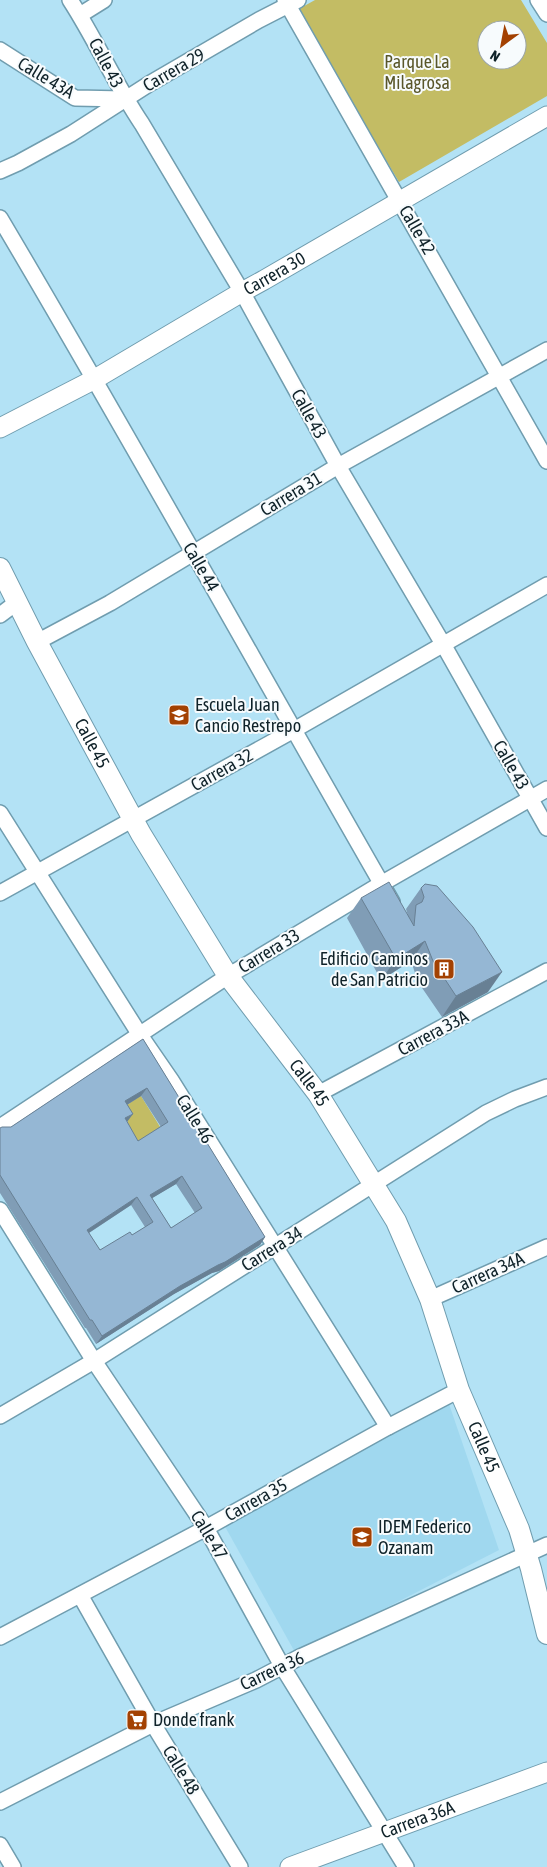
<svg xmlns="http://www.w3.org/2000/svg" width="547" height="1867" font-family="'Asap Condensed',sans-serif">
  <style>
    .built { fill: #a0d8ef }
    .green { fill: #c3bc64; fill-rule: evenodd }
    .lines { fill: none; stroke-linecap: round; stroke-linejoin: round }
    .minor-casing { stroke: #709daf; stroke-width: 18 }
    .tertiary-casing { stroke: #709daf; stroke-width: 21 }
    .secondary-casing { stroke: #709daf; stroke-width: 22 }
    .minor { stroke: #fff; stroke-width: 15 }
    .tertiary { stroke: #fff; stroke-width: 19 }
    .secondary { stroke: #fff; stroke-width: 20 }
    .wall { fill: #809db6; fill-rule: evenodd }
    .shaded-wall { fill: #688094 }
    .building { fill: #95b7d4; stroke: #688094; fill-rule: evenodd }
    .labels { text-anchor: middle; stroke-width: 4; stroke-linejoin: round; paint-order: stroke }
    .park-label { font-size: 18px; fill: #595629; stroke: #f7fbfd }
    .street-label { font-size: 18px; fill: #0f2229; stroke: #f7fbfd }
    .poi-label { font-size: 18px; fill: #0f2229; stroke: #f7fbfd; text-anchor: start }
  </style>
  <rect width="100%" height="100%" fill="#b3e2f5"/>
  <!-- built -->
  <path class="built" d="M448,1401l51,149 -203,104 -73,-131z"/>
  <!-- green -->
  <g class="green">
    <path d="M315,0h206l26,43v53l-148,86 -102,-172zM487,30h30v30h-30z"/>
    <path d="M117,1057l45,73 -29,17 -13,-21 8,-4 -8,-13 10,-6 -24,-39z"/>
  </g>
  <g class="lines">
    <!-- minor casing -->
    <g class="minor-casing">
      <g id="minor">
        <path d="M70,0c26,40 45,84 72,124l100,168 96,174 105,178 104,184"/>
        <path d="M285,0l262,461"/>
        <path d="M538,0l9,14"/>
        <path d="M80,15l24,-15"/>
        <path d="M0,50l75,48 50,1"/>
        <path d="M0,171l18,-8 53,-29 78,-50 110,-64 39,-20"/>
        <path d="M0,218c134,226 261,456 392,684"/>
        <path d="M0,615l16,-12"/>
        <path d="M37,642l73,-39 228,-137 209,-116"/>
        <path d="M0,813l140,222 31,45 217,347"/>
        <path d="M0,893l294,-163 253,-145"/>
        <path d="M318,1094l229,-123"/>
        <path d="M0,1127l228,-151 153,-92 166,-95"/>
        <path d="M0,1210l94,151 112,167 76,138 124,201"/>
        <path d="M430,1299l117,-52"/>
        <path d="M0,1416l94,-55 392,-248 29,-14 32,-12"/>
        <path d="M80,1595l73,129 87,143"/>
        <path d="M0,1637l206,-109 182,-101 71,-37"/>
        <path d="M0,1802l153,-78 103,-44 44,-23 247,-112"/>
        <path d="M0,1845l13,22"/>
      </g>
    </g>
    <!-- tertiary casing -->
    <g class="tertiary-casing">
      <g id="tertiary">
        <path id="s1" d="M0,428l95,-49 147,-87 22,-12 283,-164"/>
        <path id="s2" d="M290,1867l257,-95"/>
      </g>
    </g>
    <!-- secondary casing -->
    <g class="secondary-casing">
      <g id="secondary">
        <path id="s3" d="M0,568l37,74 104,192 87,142 90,118 78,127 34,78 29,91 60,139 12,40 16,65"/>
      </g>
    </g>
    <!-- minor -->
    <use href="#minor" class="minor"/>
    <!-- tertiary -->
    <use href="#tertiary" class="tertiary"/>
    <!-- secondary -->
    <use href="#secondary" class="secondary"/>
  </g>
  <!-- wall -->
  <g class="wall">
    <path d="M421,888l67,104 -46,25 -24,-35 -7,-21 -30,19 -34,-62 14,-20 47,18 -2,-7z"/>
    <path d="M143,1039l122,198 -5,8 -41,26 -7,2 -38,21 -78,50 -10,-16h-1l-85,-135v-65l11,-1zM141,1096l20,31 -23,14 -11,-19v-17zM176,1184l19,29 -24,15 -19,-30zM131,1205l14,22 -13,8 -32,15 -11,-17z"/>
  </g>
  <!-- shaded-wall -->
  <g class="shaded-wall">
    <path d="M425,941l-14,20 -30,19 15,-21z"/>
    <path d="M502,972l-14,20 -46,25 14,-21z"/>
    <path d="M147,1088l-6,8 -21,13 5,-8z"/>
    <path d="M133,1114l-6,8 -2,-4z"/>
    <path d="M182,1176l-6,8 -32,19 6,-8z"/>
    <path d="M137,1197l-6,8 -50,33 6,-8z"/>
    <path d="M265,1237l-5,8 -41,26 -7,2 -38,21 -78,50 6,-8 78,-50z"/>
  </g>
  <!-- building -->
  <g class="building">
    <path d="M389,882l25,44 2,-21 6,-3 2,-5 -3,-9 4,-4 12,2 36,41 29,45 -46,24 -23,-35 -8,-20 -29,18 -35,-61z"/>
    <path d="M143,1039l122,198 -40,25 -7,3 -38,21 -78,50 -10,-16h-2l-90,-145v-47l2,-1h9zM147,1088l21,34 -30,19 -13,-23 8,-4 -8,-13zM182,1176l20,32 -31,20 -21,-33zM137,1197l16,25 -21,13 -2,-3 -30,18 -13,-20z"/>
  </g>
  <!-- icons -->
  <defs>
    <g id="school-square" transform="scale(1.125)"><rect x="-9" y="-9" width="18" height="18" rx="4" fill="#a34102" stroke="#f7fbfd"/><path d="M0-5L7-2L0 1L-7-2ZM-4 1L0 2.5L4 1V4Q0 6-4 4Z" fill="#fff"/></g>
    <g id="building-square" transform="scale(1.125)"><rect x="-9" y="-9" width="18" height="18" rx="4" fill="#a34102" stroke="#f7fbfd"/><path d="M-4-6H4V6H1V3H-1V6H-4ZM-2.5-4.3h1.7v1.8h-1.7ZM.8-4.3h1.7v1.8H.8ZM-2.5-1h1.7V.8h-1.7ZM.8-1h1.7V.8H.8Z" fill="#fff"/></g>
    <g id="supermarket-square" transform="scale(1.125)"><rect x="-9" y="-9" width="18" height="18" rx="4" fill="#a34102" stroke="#f7fbfd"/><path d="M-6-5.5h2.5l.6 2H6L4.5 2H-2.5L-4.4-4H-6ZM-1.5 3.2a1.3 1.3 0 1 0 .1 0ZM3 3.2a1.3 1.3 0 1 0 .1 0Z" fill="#fff"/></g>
  </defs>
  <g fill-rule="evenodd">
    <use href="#school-square" x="179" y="715"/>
    <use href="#building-square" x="444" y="969"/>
    <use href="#school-square" x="362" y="1537"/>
    <use href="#supermarket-square" x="137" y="1720"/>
  </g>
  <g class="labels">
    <!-- park labels -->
    <g class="park-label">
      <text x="417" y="68">Parque La<tspan x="417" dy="21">Milagrosa</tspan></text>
    </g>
    <!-- street labels -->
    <g class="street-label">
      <text transform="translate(106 63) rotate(62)" y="6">Calle 43</text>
      <text transform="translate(174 70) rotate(-30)" y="6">Carrera 29</text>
      <text transform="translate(46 78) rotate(31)" y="6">Calle 43A</text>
      <text transform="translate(417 230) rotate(60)" y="6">Calle 42</text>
      <text dy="6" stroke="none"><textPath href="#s1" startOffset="315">Carrera 30</textPath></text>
      <text transform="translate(309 414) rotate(61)" y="6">Calle 43</text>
      <text transform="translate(291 494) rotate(-31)" y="6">Carrera 31</text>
      <text transform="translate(201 567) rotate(60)" y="6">Calle 44</text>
      <text dy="6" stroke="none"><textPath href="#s3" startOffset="198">Calle 45</textPath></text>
      <text transform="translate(511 765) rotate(60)" y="6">Calle 43</text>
      <text transform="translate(222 770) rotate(-29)" y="6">Carrera 32</text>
      <text transform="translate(269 951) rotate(-31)" y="6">Carrera 33</text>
      <text transform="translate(433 1033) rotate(-28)" y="6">Carrera 33A</text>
      <text dy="6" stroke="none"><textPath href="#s3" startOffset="602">Calle 45</textPath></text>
      <text transform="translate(195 1119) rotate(58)" y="6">Calle 46</text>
      <text transform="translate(272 1249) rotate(-32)" y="6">Carrera 34</text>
      <text transform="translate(488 1273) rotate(-24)" y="6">Carrera 34A</text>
      <text dy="6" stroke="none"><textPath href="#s3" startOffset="1008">Calle 45</textPath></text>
      <text transform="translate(256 1500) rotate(-29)" y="6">Carrera 35</text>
      <text transform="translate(209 1535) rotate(59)" y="6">Calle 47</text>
      <text transform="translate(272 1671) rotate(-25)" y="6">Carrera 36</text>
      <text transform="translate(181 1770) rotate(59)" y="6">Calle 48</text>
      <text dy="6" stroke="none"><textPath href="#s2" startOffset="136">Carrera 36A</textPath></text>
    </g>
    <!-- poi labels -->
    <g class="poi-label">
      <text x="195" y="711">Escuela Juan<tspan x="195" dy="21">Cancio Restrepo</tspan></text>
      <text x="428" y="965" text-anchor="end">Edificio Caminos<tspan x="428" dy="21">de San Patricio</tspan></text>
      <text x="378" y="1533">IDEM Federico<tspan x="378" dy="21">Ozanam</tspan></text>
      <text x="153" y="1726">Donde frank</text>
    </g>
  </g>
  <!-- north arrow -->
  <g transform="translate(502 45) rotate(212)"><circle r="24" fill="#f7fbfd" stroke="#9aa4a8"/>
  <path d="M0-4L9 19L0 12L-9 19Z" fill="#a34102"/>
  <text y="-8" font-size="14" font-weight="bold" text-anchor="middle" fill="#0f2229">N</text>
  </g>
</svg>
